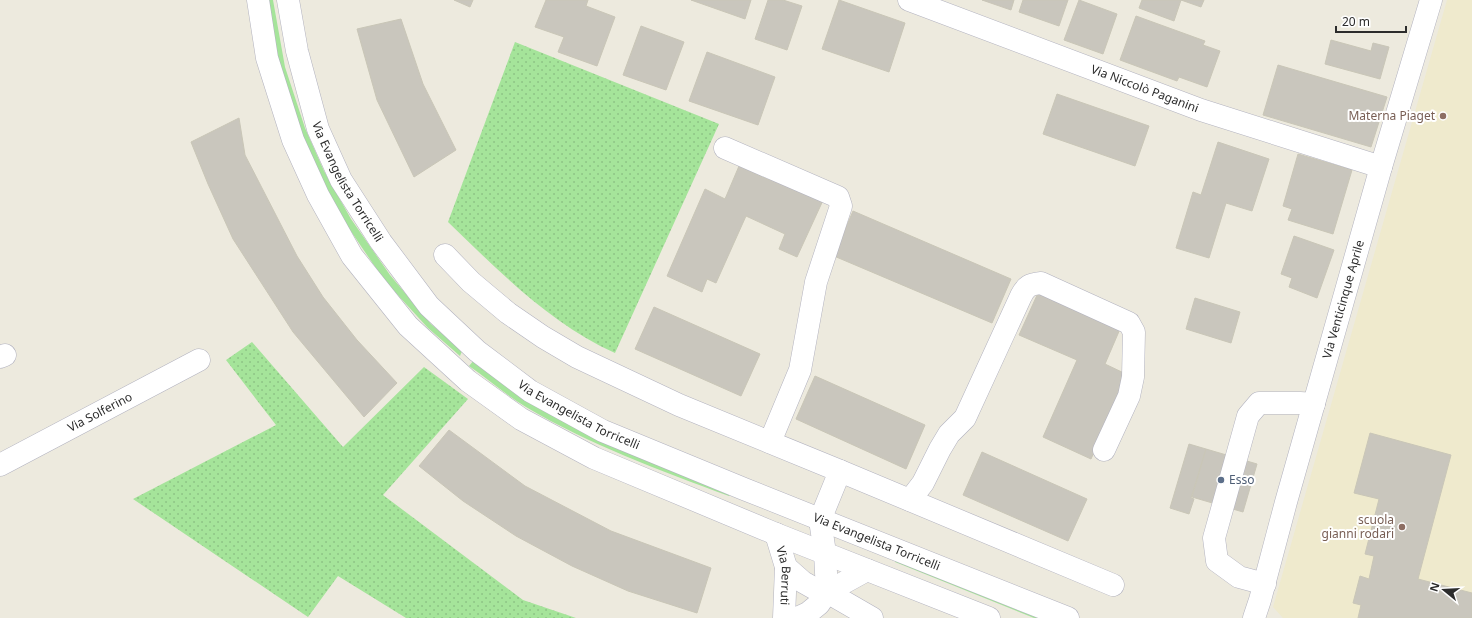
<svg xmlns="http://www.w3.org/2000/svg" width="1472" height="618" font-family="'Noto Sans',sans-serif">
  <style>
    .education { fill: #efeacd }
    .grass { fill: #a5e49a }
    .park { fill: url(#park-dots) }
    .building { fill: #c9c6bd; stroke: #c9c6b7 }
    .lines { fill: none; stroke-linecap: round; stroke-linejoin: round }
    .minor-casing { stroke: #b2b2bf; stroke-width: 23 }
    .minor { stroke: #fff; stroke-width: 22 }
    .education-dot { fill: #8d6e63; stroke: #fff; stroke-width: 1.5 }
    .service-dot { fill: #5c6f8a; stroke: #fff; stroke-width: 1.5 }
    .labels { text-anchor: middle; stroke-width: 4; stroke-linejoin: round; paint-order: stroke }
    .street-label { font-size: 12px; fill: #2c2c2c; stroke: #fff }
    .education-label { font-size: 12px; fill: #785e54; stroke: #fff; text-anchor: end }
    .service-label { font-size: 12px; fill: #4e5e75; stroke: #fff; text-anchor: start }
  </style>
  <defs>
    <pattern id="park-dots" width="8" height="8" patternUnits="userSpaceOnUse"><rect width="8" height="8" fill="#a5e49a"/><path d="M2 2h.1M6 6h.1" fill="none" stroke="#8ec485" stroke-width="1.8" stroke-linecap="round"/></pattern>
  </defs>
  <rect width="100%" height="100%" fill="#edeade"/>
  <!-- education -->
  <path class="education" d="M1447,0h25v618h-189l-10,-11z"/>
  <!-- grass -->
  <g class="grass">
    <path d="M266,0h7l12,67 20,61 19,43 27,48 39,56 41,49 31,27 -2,5 -32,-28 -44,-48 -38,-56 -27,-49 -22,-45 -19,-61z"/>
    <path d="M474,360l258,131 -3,5c-70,-26 -139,-51 -203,-89 -20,-12 -38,-28 -57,-41z"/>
    <path d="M896,558l151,60h-13l-139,-56z"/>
  </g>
  <!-- park -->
  <g class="park">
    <path d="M515,42l204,82 -104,229c-65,-29 -116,-82 -167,-131z"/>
    <path d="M252,342l91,105 81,-80 44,32 -85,96 140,105 53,18h-170l-68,-42 -30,41 -175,-118 143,-74 -50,-65z"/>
  </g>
  <!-- building -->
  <g class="building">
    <path d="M454,0h19l-3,7z"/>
    <path d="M546,0h42l-2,6 29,11 -18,49 -39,-14 6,-15 -29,-10z"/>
    <path d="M691,0h60l-6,19z"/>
    <path d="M768,0h15l19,6 -15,44 -32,-11z"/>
    <path d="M839,0l66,23 -16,49 -67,-23z"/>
    <path d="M982,0h32l-3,10z"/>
    <path d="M1023,0h45l-9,26 -40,-14z"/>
    <path d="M1079,0l38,14 -14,40 -39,-14z"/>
    <path d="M1142,0h62l-3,7 -20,-7 -7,21 -35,-13z"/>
    <path d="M1136,16l69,25 -2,4 17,6 -13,36 -28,-10 -2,4 -57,-21z"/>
    <path d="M401,19l22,65 33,66 -42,27 -37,-77 -20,-71z"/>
    <path d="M641,26l43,16 -18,48 -43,-15z"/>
    <path d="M1331,40l40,11 2,-8 16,4 -9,32 -55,-15z"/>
    <path d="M707,52l68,25 -17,48 -69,-24z"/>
    <path d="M1278,65l109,32 -16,50 -108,-32z"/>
    <path d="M1057,94l92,32 -14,40 -92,-32z"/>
    <path d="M239,118l6,37 52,101 26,41 34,43 40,43 -33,34 -71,-85 -60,-93 -25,-55 -17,-42z"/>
    <path d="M1218,142l51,17 -17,52 -26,-8 -17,55 -33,-10 17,-56 8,3z"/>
    <path d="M1298,154l54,16 -19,64 -45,-14 4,-11 -9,-3z"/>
    <path d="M739,166l30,14 3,-7 53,23 -28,61 -18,-8 6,-15 -39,-18 -30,67 -9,-4 -5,13 -35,-16 38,-87 20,10z"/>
    <path d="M853,211l158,68 -19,44 -158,-67z"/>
    <path d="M1294,236l40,14 -17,48 -28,-11 3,-9 -11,-4z"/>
    <path d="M1038,293l82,36 -15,35 23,11 -37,84 -48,-22 34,-77 -58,-25z"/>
    <path d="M1195,298l45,14 -9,31 -45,-14z"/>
    <path d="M654,307l106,47 -19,42 -106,-47z"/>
    <path d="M815,376l110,49 -19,44 -110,-50z"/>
    <path d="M449,430l76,56 86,45 100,37 -14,45 -69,-22 -56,-25 -56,-30 -53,-35 -44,-35z"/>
    <path d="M1370,433l81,22 -33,124 54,14v25h-114l3,-13 -8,-2 7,-27 9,3 5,-23 -9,-2 14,-55 -25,-6z"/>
    <path d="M1189,444l17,5 -15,49 3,1 -5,15 -19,-6z"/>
    <path d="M1206,449l51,15 -14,48 -51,-15z"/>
    <path d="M982,452l105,47 -19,42 -105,-46z"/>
  </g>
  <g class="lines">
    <!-- minor casing -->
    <g class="minor-casing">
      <g id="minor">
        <path d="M258,0l9,58 26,82 25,55 34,61 56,70 60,55 53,38 73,39 182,76 213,84"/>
        <path id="s1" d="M288,0l9,51 21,78 23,51 40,62 48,64 48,45 53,40 73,40 141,58 324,129"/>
        <path id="s2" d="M909,0l292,110 180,57"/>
        <path d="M725,148l113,49 3,9 -25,76 -16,88 -30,72"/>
        <path d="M445,255l26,27 37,31 35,24 34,20 102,48 161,66 273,114"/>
        <path d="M0,357l5,-2"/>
        <path id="s3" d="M0,465l199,-105"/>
        <path d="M910,500l13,-17 17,-34 9,-15 16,-16 56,-122c5,-10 9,-12 20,-13l88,40 5,9 -1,45 -4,19 -25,54"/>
        <path id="s4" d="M776,534l10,33 -2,51"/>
        <path d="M786,567l17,15 23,13"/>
        <path d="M1265,584l-26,-7 -22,-16 -3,-23 34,-122 11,-13h41l14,1"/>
        <path d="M827,592l45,26"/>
        <path d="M827,592l40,-22"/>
        <path d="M797,618l11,-5 11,-9 8,-12 -2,-39 -5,-33 20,-49"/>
        <path id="s5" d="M1254,618l6,-18 26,-98 95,-335 50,-167"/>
      </g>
    </g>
    <!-- minor -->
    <use href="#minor" class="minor"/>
  </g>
  <!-- markers -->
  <g class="education-dot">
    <circle cx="1443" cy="116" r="4"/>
    <circle cx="1402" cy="527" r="4"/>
  </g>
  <circle class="service-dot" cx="1221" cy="480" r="4"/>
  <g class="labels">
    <!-- street labels -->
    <g class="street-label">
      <text dy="4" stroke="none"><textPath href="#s2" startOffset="252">Via Niccolò Paganini</textPath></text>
      <text dy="4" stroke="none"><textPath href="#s1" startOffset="193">Via Evangelista Torricelli</textPath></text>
      <text dy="4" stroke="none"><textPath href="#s5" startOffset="331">Via Venticinque Aprile</textPath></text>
      <text dy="4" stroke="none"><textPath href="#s3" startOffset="113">Via Solferino</textPath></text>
      <text dy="4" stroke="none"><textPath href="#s1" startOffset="529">Via Evangelista Torricelli</textPath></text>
      <text dy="4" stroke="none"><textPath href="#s1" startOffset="853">Via Evangelista Torricelli</textPath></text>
      <text dy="4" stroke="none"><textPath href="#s4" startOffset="43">Via Berruti</textPath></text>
    </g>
    <!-- education labels -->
    <g class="education-label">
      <text x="1435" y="120">Materna Piaget</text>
      <text x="1394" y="524">scuola<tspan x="1394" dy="14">gianni rodari</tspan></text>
    </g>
    <!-- service labels -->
    <g class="service-label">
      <text x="1229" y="484">Esso</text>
    </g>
  </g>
  <!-- north arrow -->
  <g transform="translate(1444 590) rotate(288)" stroke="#ffffff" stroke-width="3" paint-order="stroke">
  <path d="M0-3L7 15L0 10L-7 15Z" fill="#2c2c2c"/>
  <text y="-6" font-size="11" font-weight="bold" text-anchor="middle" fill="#2c2c2c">N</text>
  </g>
  <!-- scale -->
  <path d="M1336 26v6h70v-6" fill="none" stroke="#2c2c2c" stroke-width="2"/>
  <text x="1342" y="26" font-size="12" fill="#2c2c2c" stroke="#ffffff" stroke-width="3" paint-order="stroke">20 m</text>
</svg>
